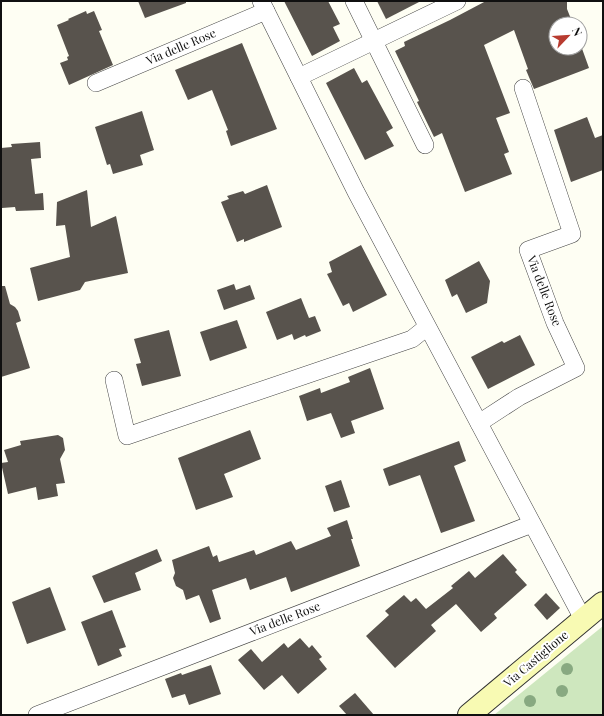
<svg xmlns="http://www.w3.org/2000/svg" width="604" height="716" font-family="'Playfair Display',serif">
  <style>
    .green { fill: #cee7be }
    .building { fill: #58534d }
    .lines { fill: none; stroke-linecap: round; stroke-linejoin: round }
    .street-casing { stroke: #434343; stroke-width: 18 }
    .secondary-casing { stroke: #323232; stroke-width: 24 }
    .street { stroke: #fff; stroke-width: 17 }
    .secondary { stroke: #f8fab3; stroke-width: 22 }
    .tree { fill: #88a981 }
    .labels { text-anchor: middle; stroke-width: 4; stroke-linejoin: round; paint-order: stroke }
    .street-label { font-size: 12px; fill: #101010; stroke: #fff }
  </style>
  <rect width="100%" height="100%" fill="#fefef3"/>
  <!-- green -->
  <path class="green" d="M603,626v89h-109z"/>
  <!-- building -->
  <g class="building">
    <path d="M138,1h48v2l-41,15z"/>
    <path d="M284,1h44l12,23 -7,3 7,14 -28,15z"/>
    <path d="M377,1h44l-35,18z"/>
    <path d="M486,1h81v8l6,15h-17v24h24v-5l9,25 -55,21 -8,-19 2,-1 -14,-39 -30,15 26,68 -14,5 13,34 -5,2 8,20 -47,18 -23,-59 -8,4 -17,-35 2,-1 -24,-50 10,-5 -1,-4 46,-22z"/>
    <path d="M86,11l1,3 7,-3 8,19 -3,1 14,34 -44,20 -9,-22 8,-3 -1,-3 2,-1 -12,-31 12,-5 -1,-1z"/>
    <path d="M242,43l35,86 -46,17 -5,-15 2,-1 -16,-40 -24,10 -13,-30z"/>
    <path d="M354,68l8,15 5,-3 26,48 -7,4 8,14 -29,14 -39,-77z"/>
    <path d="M142,111l12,39 -14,5 3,10 -30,9 -3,-10 -3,1 -12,-38z"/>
    <path d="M587,117l8,21 8,-3v35l-32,12 -17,-52z"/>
    <path d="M40,142l1,16 -10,1 4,35 8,-1 1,17 -28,1 -1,-4 -13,1 -1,-60 11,-1 -1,-3z"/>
    <path d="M267,185l15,42 -38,15v-3l-7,3 -16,-40 8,-3 -2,-3 16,-5 2,3z"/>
    <path d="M87,190l4,37 25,-11 12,57 -43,9 -5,8 -42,11 -8,-33 40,-11 -5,-32 -9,1 1,-24z"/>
    <path d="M361,245l26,50 -34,17 -4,-9 -6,3 -16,-32 5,-2 -3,-10z"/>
    <path d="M479,261l11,20 -3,22 -21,10 -9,-19 -5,3 -7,-17z"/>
    <path d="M234,284l2,6 14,-5 5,14 -31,11 -7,-20z"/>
    <path d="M1,286h4l5,18 5,3 3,4 3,10 -5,2 14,45 -29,9z"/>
    <path d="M301,298l8,20 6,-2 6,15 -15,6 -1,-2 -11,5 -2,-6 -15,6 -11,-28z"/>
    <path d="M237,320l10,28 -37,13 -10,-29z"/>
    <path d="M169,330l12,46 -39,10 -6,-22 5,-1 -7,-24z"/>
    <path d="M520,335l15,30 -47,24 -17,-32 31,-16 2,2z"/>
    <path d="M370,368l14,41 -33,12 4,12 -14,5 -10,-25 -24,8 -8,-25 21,-8 1,5 29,-11 -2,-5z"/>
    <path d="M250,430l11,29 -37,15 9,23 -37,13 -18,-52z"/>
    <path d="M58,435l5,3 2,12 -5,9 5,24 -9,1 2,12 -20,4 -2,-13 -28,7 -7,-31 7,-1 -4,-12 17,-5 -1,-4z"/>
    <path d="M459,441l7,20 -12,5 21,55 -34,12 -21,-58 -31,11 -6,-17z"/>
    <path d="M341,480l9,27 -16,5 -9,-26z"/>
    <path d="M347,520l6,19h-2l9,27 -69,26 -5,-15 -36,13 -4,-12 -34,12 9,29 -11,4 -11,-28 -13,5 -3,-10 -7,-4 -3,-8 2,-5 -3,-13 37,-14 4,11 4,-2 2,7 35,-12 2,5 35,-14 5,9 35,-14 -4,-8z"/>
    <path d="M157,549l5,12 -27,12 6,17 -37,13 -12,-27z"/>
    <path d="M503,554l14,16 -2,2 12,13 -33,29 3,4 -16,14 -25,-28 -25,21 5,6 -41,37 -29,-32 23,-21 -4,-4 19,-16 7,7 5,-4 10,11 27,-21 -2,-2 18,-15 6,7z"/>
    <path d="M50,587l16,43 -39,14 -15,-42z"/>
    <path d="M546,593l14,15 -13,12 -13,-15z"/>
    <path d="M112,610l14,37 -7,2 3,7 -24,10 -17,-44z"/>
    <path d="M300,638l9,10 3,-3 10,12 -3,2 8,10 -29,25 -16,-19 -18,15 -26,-30 13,-11 11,13 22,-19 4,5z"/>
    <path d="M211,665l10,29 -32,11 -4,-11 -13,4 -7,-19 16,-6 1,2z"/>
    <path d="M355,693l19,22h-27l-8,-9z"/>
  </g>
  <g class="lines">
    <!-- street casing -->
    <g class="street-casing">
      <g id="street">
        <path d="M261,1l95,191 227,427"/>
        <path d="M354,1l71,144"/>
        <path d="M299,77l158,-76"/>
        <path d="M96,83l170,-72"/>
        <path d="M114,380l13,56 285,-97 15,-12"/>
        <path d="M479,423l40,-26 57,-29 -21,-45 -27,-73 44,-16 -49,-146"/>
        <path d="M37,715l495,-191"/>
      </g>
    </g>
    <!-- secondary casing -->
    <g class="secondary-casing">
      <path id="secondary" d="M469,715l134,-112"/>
    </g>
    <!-- street -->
    <use href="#street" class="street"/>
    <!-- secondary -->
    <use href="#secondary" class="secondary"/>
  </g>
  <!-- trees -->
  <g class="tree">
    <circle cx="567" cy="669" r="6"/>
    <circle cx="562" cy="691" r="6"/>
    <circle cx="530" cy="701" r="6"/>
  </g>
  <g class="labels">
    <!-- street labels -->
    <g class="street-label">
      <text transform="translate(181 47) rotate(-23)" y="4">Via delle Rose</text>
      <text transform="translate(544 291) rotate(69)" y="4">Via delle Rose</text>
      <text transform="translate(285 619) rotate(-21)" y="4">Via delle Rose</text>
      <text transform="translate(536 659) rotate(-40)" y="4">Via Castiglione</text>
    </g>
  </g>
  <!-- border -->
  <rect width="604" height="716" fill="none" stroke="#101010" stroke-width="4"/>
  <!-- north arrow -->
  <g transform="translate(568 36) rotate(65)"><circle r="19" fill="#ffffff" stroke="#9f9f9f"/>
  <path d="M0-3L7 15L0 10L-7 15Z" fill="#b83b30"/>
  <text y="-6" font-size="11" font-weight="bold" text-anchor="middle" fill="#101010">N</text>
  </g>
</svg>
